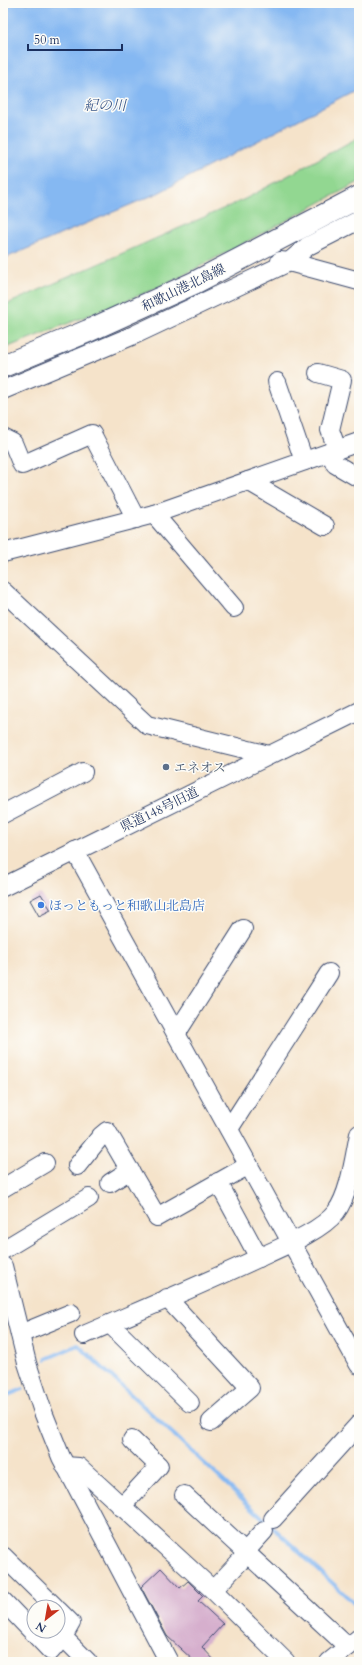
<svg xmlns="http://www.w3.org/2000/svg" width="362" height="1665" font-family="Cardo,'Noto Serif JP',serif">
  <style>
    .green { fill: #92d791; stroke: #568378 }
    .water { fill: #85b8f2; stroke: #5074a8 }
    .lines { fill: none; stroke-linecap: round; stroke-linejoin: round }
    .stream { stroke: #85b8f2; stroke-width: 4 }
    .building { fill: #d6afcd }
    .minor-casing { stroke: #3c4a6e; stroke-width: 20 }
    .major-casing { stroke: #3c4a6e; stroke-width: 24 }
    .minor { stroke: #fff; stroke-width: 18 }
    .major { stroke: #fff; stroke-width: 22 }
    .service-dot { fill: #5c6f8a; stroke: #fdfcf7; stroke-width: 1.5 }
    .shop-dot { fill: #3f7fe0; stroke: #fdfcf7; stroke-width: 1.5 }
    .labels { text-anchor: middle; stroke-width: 3; stroke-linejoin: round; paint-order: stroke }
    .street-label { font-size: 13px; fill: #1b2f5e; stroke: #fdfcf7 }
    .service-label { font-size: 13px; fill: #4e5e75; stroke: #fdfcf7; text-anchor: start }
    .shop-label { font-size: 13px; fill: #366cbe; stroke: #fdfcf7; text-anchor: start }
    .water-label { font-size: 14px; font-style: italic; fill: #3b588a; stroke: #fdfcf7 }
  </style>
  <rect width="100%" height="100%" fill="#fdfcf7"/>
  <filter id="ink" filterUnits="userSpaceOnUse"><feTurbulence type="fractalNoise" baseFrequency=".025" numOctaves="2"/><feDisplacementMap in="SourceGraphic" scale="8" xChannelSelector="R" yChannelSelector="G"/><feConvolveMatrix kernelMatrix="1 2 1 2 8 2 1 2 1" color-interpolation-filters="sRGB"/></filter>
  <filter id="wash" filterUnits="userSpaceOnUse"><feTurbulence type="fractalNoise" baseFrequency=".012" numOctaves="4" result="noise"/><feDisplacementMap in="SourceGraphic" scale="16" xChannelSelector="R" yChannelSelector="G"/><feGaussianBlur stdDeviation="0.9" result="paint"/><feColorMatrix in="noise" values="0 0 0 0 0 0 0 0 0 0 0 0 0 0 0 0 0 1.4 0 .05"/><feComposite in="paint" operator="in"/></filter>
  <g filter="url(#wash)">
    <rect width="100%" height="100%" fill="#f5e3ca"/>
    <!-- green -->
    <path class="green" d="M359,137v45l-196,104 -160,63v-43l242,-107z"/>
    <!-- water -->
    <path class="water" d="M3,3h356v85l-201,105 -155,66z"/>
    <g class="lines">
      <!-- stream -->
      <g class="stream">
        <path d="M46,1359l32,-14 281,263"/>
        <path d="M3,1397l20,-8"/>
      </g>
    </g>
    <g id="blocks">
      <!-- building -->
      <g class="building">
        <path d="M41,894l10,16 -12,6 -9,-16z"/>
        <path d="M161,1568l19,20 8,-7 15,15 -5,5 25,23 -21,23 14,15h-21l-28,-26 -26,-49z"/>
      </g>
    </g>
  </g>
  <g filter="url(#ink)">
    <use href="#blocks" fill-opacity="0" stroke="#3c4a6e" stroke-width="1"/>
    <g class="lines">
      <!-- minor casing -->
      <g class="minor-casing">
        <g id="minor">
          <path d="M280,261l9,1 70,19"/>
          <path d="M318,373l24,7 -12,50 7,19"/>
          <path d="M277,382l27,79"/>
          <path d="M3,390l131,-55 155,-73 19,-16 51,-26"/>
          <path d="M3,438l10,5 9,22 70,-31 44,85"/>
          <path d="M330,452l5,12 24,14"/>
          <path d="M248,481l77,45"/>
          <path d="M154,514l80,94"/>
          <path d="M3,553l151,-39 205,-72"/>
          <path d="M3,591l144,134 122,30"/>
          <path d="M3,814l80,-42"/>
          <path d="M75,851l284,514"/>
          <path d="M3,887l356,-176"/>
          <path d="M176,1034l67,-105"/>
          <path d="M229,1129l100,-156"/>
          <path d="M77,1166l24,-30 6,-5 50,86 92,-52"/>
          <path d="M218,1182l41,76"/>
          <path d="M110,1183l20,-13"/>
          <path d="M3,1188l42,-25"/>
          <path d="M3,1250l86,-52"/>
          <path d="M3,1266l24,97 16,49 18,45 108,205"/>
          <path d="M167,1298l83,90 -39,34"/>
          <path d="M110,1324l80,79"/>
          <path d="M20,1334l51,-21"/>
          <path d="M84,1335c62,-27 124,-53 185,-82 20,-9 54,-24 67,-41 14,-19 18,-54 23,-78"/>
          <path d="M65,1466l14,1 134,123 73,72"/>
          <path d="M184,1495l164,152"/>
          <path d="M121,1507l38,-41 -27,-26"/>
          <path d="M273,1519l86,-95"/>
          <path d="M245,1552l19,-21"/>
          <path d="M3,1556l52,51"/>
          <path d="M213,1590l34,-36"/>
          <path d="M3,1601l48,50 12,-14 25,25"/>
          <path d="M58,1610l13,13 -8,14"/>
          <path d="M329,1662l30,-24"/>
        </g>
      </g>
      <!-- major casing -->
      <g class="major-casing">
        <path id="major" d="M3,366l85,-35 106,-48 165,-86"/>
      </g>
      <!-- minor -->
      <use href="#minor" class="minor"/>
      <!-- major -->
      <use href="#major" class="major"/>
    </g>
  </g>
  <!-- markers -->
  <circle class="service-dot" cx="166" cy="767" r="4"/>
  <circle class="shop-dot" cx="41" cy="905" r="4"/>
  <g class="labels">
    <!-- street labels -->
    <g class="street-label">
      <text transform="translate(183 287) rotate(-26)" y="5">和歌山港北島線</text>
      <text transform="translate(159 809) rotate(-26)" y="5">県道148号旧道</text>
    </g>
    <!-- service labels -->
    <g class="service-label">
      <text x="174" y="772">エネオス</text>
    </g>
    <!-- shop labels -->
    <g class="shop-label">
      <text x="49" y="910">ほっともっと和歌山北島店</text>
    </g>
    <!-- water labels -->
    <g class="water-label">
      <text x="105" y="110">紀の川</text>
    </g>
  </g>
  <!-- margin -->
  <rect width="362" height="1665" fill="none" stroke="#fdfcf7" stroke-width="16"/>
  <!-- north arrow -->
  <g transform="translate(46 1619) rotate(211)"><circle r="19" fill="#fdfcf7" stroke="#a3aaba"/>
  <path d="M0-3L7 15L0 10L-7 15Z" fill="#c8321e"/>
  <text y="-6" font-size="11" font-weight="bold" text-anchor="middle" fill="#1b2f5e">N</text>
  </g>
  <!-- scale -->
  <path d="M28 44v6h94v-6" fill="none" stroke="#1b2f5e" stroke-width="2"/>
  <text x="34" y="44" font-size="12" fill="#1b2f5e" stroke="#fdfcf7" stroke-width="3" paint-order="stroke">50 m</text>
</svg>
